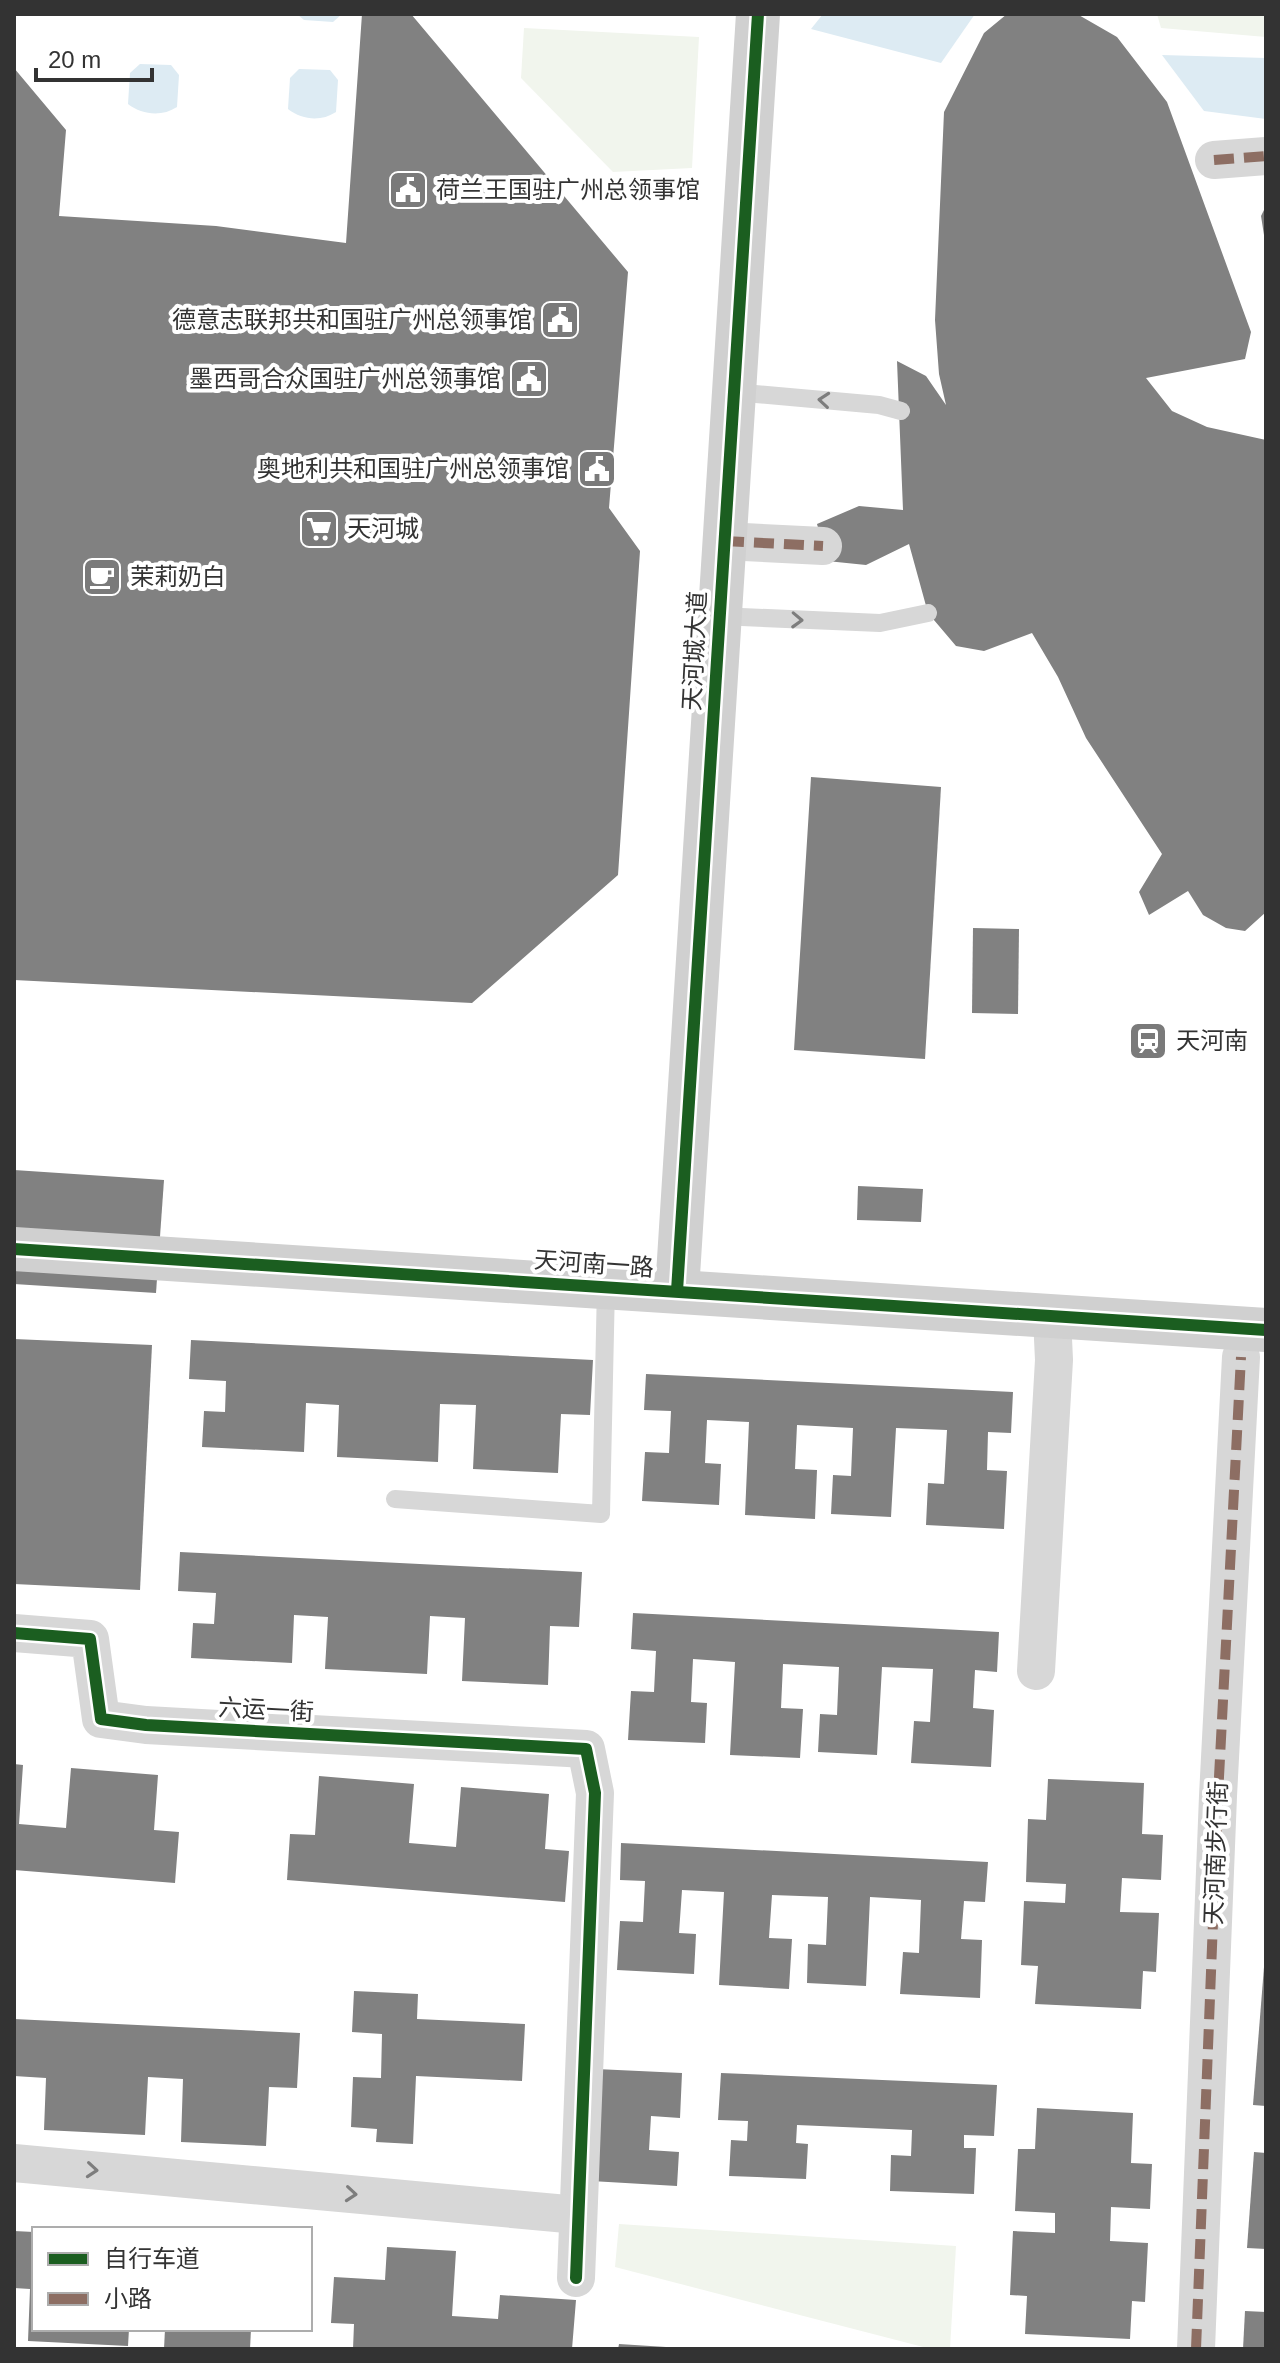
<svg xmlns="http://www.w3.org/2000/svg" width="1280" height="2363" font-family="Helvetica,'Noto Sans SC',sans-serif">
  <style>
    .green { fill: #f1f5ed }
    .water { fill: #ddebf3 }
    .building { fill: #818181 }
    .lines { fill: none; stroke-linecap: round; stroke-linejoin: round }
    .lane { stroke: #d7d7d7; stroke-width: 18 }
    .street { stroke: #d7d7d7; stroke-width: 38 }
    .secondary { stroke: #d0d0d0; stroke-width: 44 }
    .quiet { stroke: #8d6e63; stroke-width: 10; stroke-dasharray: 20 10; stroke-linecap: butt }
    .cycleway-casing { stroke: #fff; stroke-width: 17 }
    .cycleway { stroke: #1b5e20; stroke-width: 12 }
    .oneway { stroke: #7d7d7d }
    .labels { text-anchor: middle; stroke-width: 8; stroke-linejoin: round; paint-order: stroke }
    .poi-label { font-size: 24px; fill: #333; stroke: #fff; text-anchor: start }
    .street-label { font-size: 24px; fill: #333; stroke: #fff }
  </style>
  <rect width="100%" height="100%" fill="#fff"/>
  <!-- green -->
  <g class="green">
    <path d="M1157,14h109v23l-105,-9z"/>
    <path d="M524,28l175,9 -7,131 -79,4 -92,-94z"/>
    <path d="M619,2224l337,22 -6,103h-19l-316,-82z"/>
  </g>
  <!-- water -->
  <g class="water">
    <path d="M297,14h45l-9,8 -29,-2z"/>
    <path d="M823,14h152l-34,49 -130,-34z"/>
    <path d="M1162,55l104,3v61l-62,-8z"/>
    <path d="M140,64l31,1 8,10 -2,32c-15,10 -35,8 -49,-3l2,-31z"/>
    <path d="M299,69l31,1 8,10 -2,32c-15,10 -34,8 -48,-3l2,-31z"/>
  </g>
  <!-- building -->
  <g class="building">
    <path d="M362,14h49l217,258 -19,236 31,43 -22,324 -146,128 -458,-23v-912l52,62 -7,86 157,10 130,17z"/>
    <path d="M1007,14h70l40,23 50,65 84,230 -6,27 -99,19 26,33 35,16 59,13v472l-21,19 -19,-3 -23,-13 -15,-24 -39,24 -10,-23 23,-38 -76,-116 -28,-61 -26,-44 -48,18 -28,-5 -28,-33 -19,-69 -43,21 -39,-4 -10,-37 42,-18 44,4 -6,-149 29,15 20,29 -7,-31 -4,-54 9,-208 40,-79z"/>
    <path d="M1266,206v29h-2l-3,-19z"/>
    <path d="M811,777l130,10 -16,272 -131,-9z"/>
    <path d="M973,928l46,1 -1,85 -46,-1z"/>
    <path d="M14,1170l150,10 -8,113 -142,-9z"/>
    <path d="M858,1186l65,3 -2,33 -64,-2z"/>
    <path d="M14,1339l138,6 -12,245 -126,-6z"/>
    <path d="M191,1340l402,20 -3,55 -29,-1 -3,59 -85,-4 3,-64 -36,-1 -2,58 -101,-5 2,-52 -33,-2 -2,49 -102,-5 2,-36 21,1 1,-31 -37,-2z"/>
    <path d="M646,1374l367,18 -2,41 -23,-1 -1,38 20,1 -3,58 -78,-4 2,-42 16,1 3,-54 -51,-2 -5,89 -60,-3 2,-39 18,1 2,-48 -56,-3 -2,44 22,1 -2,49 -70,-4 4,-93 -42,-2 -2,43 16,1 -2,41 -77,-4 3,-49 24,1 2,-42 -27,-1z"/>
    <path d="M180,1552l402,20 -3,55 -29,-1 -2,59 -86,-4 3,-63 -35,-2 -3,58 -102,-5 3,-52 -34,-2 -2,48 -101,-5 2,-35 21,1 2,-31 -38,-2z"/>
    <path d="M633,1613l366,19 -2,40 -22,-2 -2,38 21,2 -3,57 -80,-4 3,-42 16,1 3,-53 -51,-2 -5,88 -59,-3 2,-38 17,1 2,-48 -56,-3 -2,44 22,1 -3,49 -70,-3 5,-93 -42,-3 -2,43 16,1 -2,40 -77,-3 3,-49 23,1 2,-41 -25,-2z"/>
    <path d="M14,1764l9,1 -4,59 47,4 5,-60 87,7 -4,55 25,2 -4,51 -161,-13z"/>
    <path d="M319,1776l95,8 -5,59 47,4 5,-60 88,7 -4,55 24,2 -4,51 -278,-22 3,-46 25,1z"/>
    <path d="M1048,1779l96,4 -2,51 21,1 -2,45 -39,-2 -2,34 39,1 -3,59 -13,-1 -2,38 -106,-5 3,-38 -17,-1 3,-64 41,2 1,-19 -40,-2 2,-63 18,1z"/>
    <path d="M621,1843l367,19 -3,40 -21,-1 -3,38 21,1 -2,58 -80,-4 3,-42 16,1 2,-53 -51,-3 -4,89 -59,-3 1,-39 18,1 2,-48 -56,-2 -3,43 23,1 -3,50 -70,-4 5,-93 -42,-2 -3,43 17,1 -2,40 -77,-4 3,-49 23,1 2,-41 -25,-1z"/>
    <path d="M1264,1967h2v139l-13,-1z"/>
    <path d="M354,1991l64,3 -1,25 108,5 -3,57 -106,-5 -3,68 -37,-2 1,-13 -26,-2 2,-50 28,1 1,-44 -30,-2z"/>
    <path d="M14,2019l286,14 -3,55 -28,-1 -3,59 -85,-4 2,-63 -35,-2 -3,58 -101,-5 2,-52 -32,-2z"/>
    <path d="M596,2069l86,4 -2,45 -29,-2 -2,34 30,2 -2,34 -86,-5z"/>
    <path d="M721,2073l276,12 -3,51 -30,-1v13h12l-2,46 -84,-3 1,-36 20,1 1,-26 -115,-5 -1,18 12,1 -2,35 -77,-3 2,-36 16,1 1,-20 -30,-1z"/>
    <path d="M1037,2108l96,5 -2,50 21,1 -2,45 -39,-2 -1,34 38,2 -3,59 -13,-1 -2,38 -105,-5 2,-38 -17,-1 3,-64 42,2v-20l-40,-2 3,-62h17z"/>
    <path d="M1254,2152l12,1v96l-19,-1z"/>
    <path d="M14,2231l20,1v97h95l-1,17 -100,-5 2,-52 -16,-1z"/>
    <path d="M387,2247l69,4 -4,65 46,3 2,-24 76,5 -4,49h-219l1,-25 -23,-1 3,-46 51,3z"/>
    <path d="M1245,2311l21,1v37h-23z"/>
    <path d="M165,2329h86l-1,20h-86z"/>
    <path d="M619,2344l47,3v2h-48z"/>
  </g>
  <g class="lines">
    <!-- lane -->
    <g class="lane">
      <path d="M733,392l146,13 22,6"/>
      <path d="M719,616l161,7 48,-10"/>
      <path d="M395,1499l206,15 5,-228"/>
    </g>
    <!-- street -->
    <g class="street">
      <path d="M1214,160l52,-4"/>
      <path d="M724,541l99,5"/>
      <path d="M14,1633l76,6 11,80 45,6 440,24 9,44 -19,485"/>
      <path d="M1036,1671l18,-311 -2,-43"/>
      <path d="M14,2163l564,52"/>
      <path d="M1196,2349l22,-553 23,-439"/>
    </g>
    <!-- secondary -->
    <g class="secondary">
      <path d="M14,1249l1252,81"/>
      <path d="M677,1291l81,-1277"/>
    </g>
    <!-- quiet -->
    <g class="quiet">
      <path d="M1214,160l52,-4"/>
      <path d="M724,541l99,5"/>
      <path d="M1196,2349l22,-553 23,-439"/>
    </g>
    <!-- cycleway casing -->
    <g class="cycleway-casing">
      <g id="cycleway">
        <path d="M14,1249l1252,81"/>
        <path d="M677,1291l81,-1277"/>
        <path d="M14,1633l76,6 11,80 45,6 440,24 9,44 -19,485"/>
      </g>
    </g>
    <!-- cycleway -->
    <use href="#cycleway" class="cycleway"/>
  </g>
  <!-- one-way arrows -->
  <defs><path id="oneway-chevron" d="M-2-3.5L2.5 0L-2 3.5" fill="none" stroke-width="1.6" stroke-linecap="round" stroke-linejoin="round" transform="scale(2)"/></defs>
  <g class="oneway">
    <use href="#oneway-chevron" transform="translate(824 400) rotate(-175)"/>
    <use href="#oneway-chevron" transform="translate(797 620) rotate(2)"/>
    <use href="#oneway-chevron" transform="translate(92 2170) rotate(5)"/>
    <use href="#oneway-chevron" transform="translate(351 2194) rotate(5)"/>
  </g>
  <!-- icons -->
  <defs>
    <g id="civic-square" transform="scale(2)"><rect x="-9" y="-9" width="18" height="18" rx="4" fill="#7a7a7a" stroke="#fff"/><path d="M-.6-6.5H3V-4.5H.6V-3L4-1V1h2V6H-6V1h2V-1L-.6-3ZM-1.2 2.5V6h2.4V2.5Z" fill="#fff"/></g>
    <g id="supermarket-square" transform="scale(2)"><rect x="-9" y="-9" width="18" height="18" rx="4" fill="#7a7a7a" stroke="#fff"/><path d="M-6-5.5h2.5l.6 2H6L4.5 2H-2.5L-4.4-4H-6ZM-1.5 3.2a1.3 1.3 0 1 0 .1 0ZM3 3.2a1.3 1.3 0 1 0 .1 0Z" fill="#fff"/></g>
    <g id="cafe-square" transform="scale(2)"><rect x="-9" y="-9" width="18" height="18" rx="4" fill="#7a7a7a" stroke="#fff"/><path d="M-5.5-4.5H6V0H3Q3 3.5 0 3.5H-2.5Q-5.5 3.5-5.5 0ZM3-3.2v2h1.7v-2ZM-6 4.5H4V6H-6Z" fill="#fff"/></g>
    <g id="station-square" transform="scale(2)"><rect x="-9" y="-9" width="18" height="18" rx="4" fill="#7a7a7a" stroke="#fff"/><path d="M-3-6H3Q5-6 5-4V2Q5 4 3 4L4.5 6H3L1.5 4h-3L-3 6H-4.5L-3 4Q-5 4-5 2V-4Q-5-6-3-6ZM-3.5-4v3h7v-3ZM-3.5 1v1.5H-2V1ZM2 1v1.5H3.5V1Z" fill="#fff"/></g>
  </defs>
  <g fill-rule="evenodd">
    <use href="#civic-square" x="408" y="190"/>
    <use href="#civic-square" x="560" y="320"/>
    <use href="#civic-square" x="529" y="379"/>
    <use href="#civic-square" x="597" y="469"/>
    <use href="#supermarket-square" x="319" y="529"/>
    <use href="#cafe-square" x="102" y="577"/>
    <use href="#station-square" x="1148" y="1041"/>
  </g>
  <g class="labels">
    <!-- poi labels -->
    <g class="poi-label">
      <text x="436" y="198">荷兰王国驻广州总领事馆</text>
      <text x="532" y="328" text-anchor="end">德意志联邦共和国驻广州总领事馆</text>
      <text x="501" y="387" text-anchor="end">墨西哥合众国驻广州总领事馆</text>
      <text x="569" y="477" text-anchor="end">奥地利共和国驻广州总领事馆</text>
      <text x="347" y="537">天河城</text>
      <text x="130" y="585">茉莉奶白</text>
      <text x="1176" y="1049">天河南</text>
    </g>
    <!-- street labels -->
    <g class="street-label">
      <text transform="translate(695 651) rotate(-87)" y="8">天河城大道</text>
      <text transform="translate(594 1264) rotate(4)" y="8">天河南一路</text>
      <text transform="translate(266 1710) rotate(3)" y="8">六运一街</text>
      <text transform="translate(1216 1853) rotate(-88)" y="8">天河南步行街</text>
    </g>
  </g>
  <!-- border -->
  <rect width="1280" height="2363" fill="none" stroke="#333333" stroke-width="32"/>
  <!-- legend -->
  <rect x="32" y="2227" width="280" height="104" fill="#ffffff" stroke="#adadad" stroke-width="2"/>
  <rect x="48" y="2253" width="40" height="12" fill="#1b5e20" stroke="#adadad" stroke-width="2"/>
  <text x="104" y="2267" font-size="24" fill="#333333">自行车道</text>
  <rect x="48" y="2293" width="40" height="12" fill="#8d6e63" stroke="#adadad" stroke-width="2"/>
  <text x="104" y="2307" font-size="24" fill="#333333">小路</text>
  <!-- scale -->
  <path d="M36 68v12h116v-12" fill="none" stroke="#333333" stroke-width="4"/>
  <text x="48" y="68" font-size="24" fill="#333333" stroke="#ffffff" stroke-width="6" paint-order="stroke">20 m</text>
</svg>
